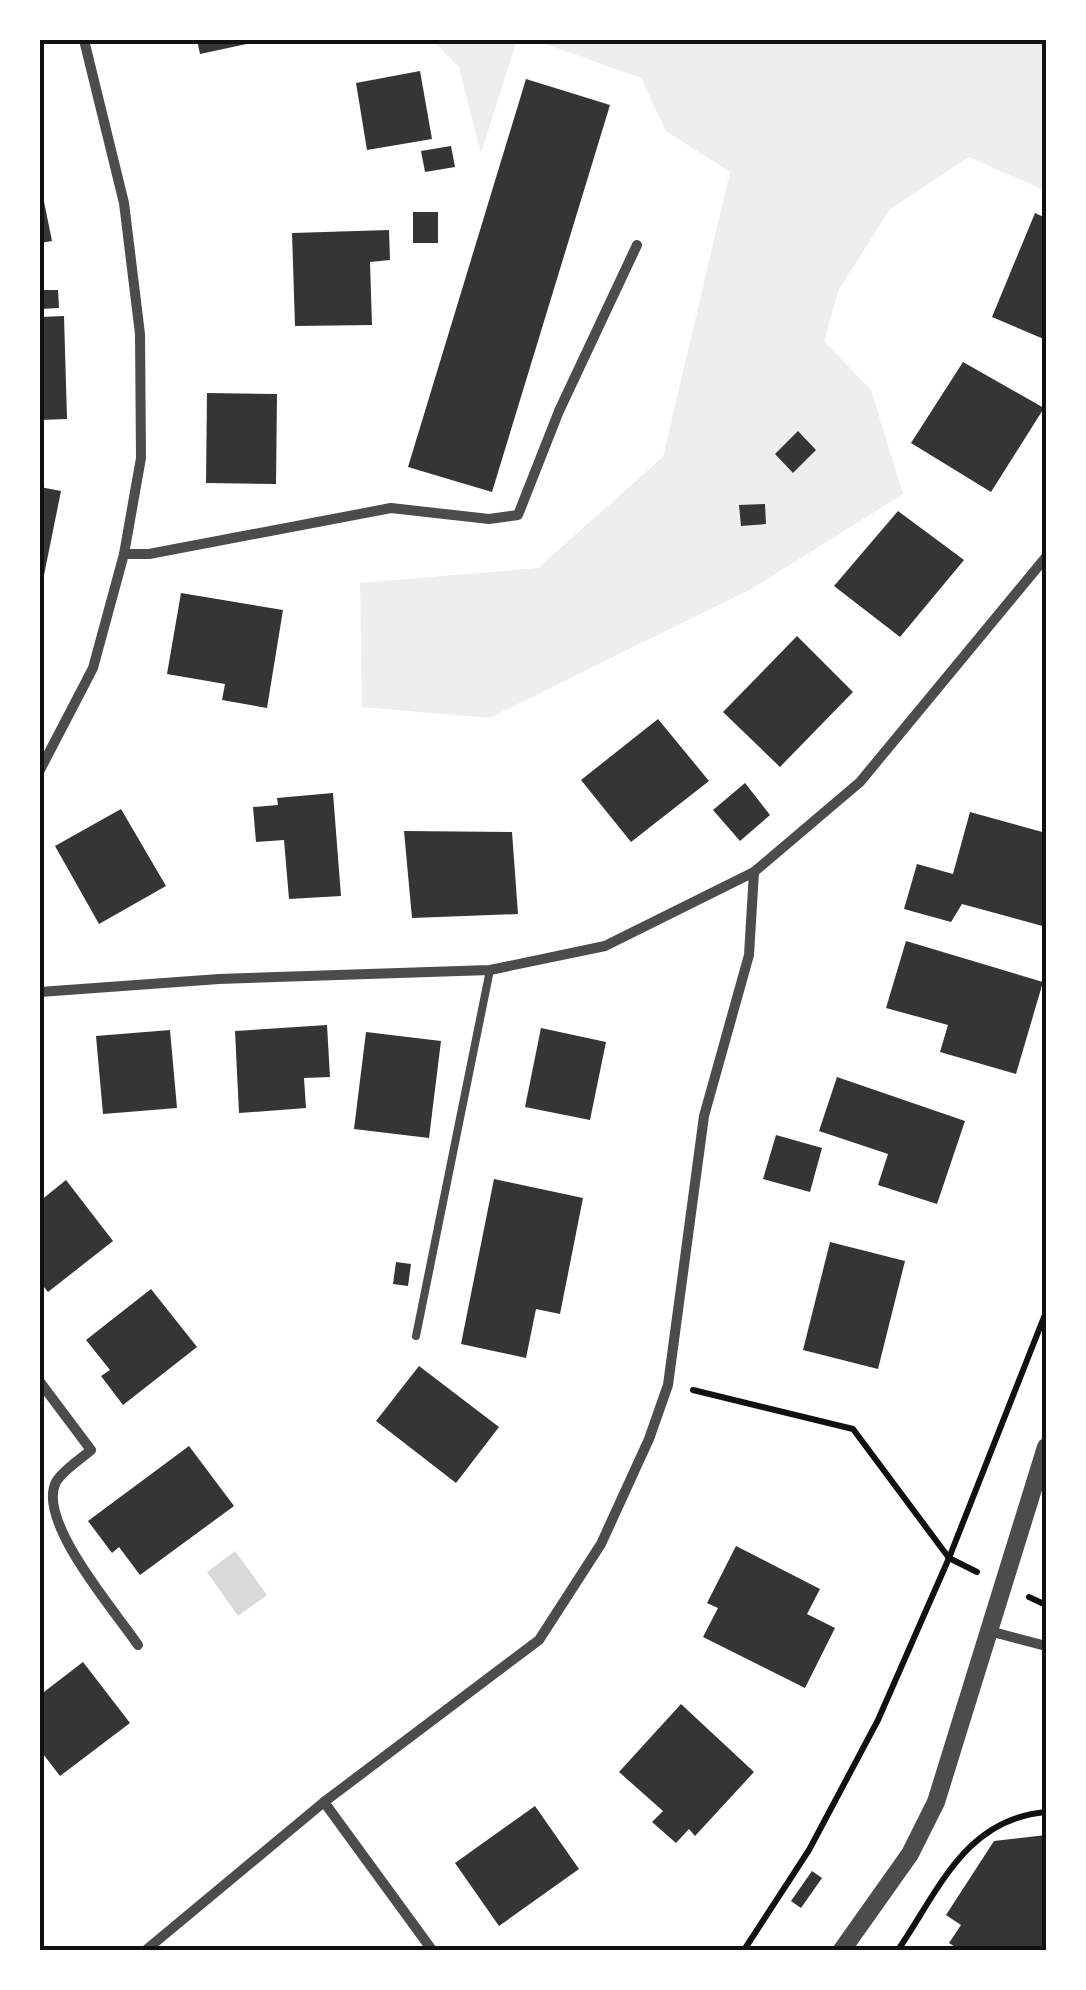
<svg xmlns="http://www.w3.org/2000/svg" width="1086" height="1990" font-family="'PT Sans Narrow',sans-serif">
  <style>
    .green { fill: #eee }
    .water { fill: #d9d9d9 }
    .building { fill: #353535 }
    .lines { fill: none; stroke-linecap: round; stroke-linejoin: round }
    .path { stroke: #111; stroke-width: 6 }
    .service { stroke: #4c4c4c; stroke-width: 8 }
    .minor { stroke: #4c4c4c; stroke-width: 10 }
    .tertiary { stroke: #4c4c4c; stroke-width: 18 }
    .neatline { fill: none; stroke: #111; stroke-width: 4 }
  </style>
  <rect width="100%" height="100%" fill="#fff"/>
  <!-- green -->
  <g class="green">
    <path d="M432,40h85l-36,113 -22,-86z"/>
    <path d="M534,40h512v151l-77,-34 -79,52 -51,80 -15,52 47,49 32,104 -150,94 -264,130 -127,-11 -2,-124 178,-15 125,-111 67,-285 -64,-41 -25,-53z"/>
  </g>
  <!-- water -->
  <path class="water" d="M235,1551l32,44 -29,21 -31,-44z"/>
  <!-- building -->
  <g class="building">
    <path d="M197,40h58l1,2 -56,12z"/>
    <path d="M420,71l12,68 -65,11 -11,-67z"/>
    <path d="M526,79l84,26 -118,387 -84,-25z"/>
    <path d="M451,146l4,21 -30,5 -4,-21z"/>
    <path d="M40,182l12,59 -12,2z"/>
    <rect x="413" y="212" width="25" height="31"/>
    <path d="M1035,213l11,5v122l-54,-23z"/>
    <path d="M389,230l1,30 -20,2 2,63 -77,1 -3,-93z"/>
    <path d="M40,290h18l1,18 -19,1z"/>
    <path d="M64,316l3,103 -27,1v-103z"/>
    <path d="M963,362l81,46 -53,84 -80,-49z"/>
    <path d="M207,393l70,1 -1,90 -70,-1z"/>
    <path d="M798,431l18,19 -23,23 -18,-19z"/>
    <path d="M40,487l21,4 -19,94 -2,-1z"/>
    <path d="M765,504l1,20 -25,2 -2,-21z"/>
    <path d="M898,511l66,49 -64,77 -66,-51z"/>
    <path d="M181,593l102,17 -16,98 -45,-8 3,-16 -58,-10z"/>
    <path d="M797,636l56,56 -73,75 -57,-55z"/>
    <path d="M658,719l51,62 -78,61 -50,-62z"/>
    <path d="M745,783l25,32 -30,26 -27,-31z"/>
    <path d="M333,793l8,103 -52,3 -5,-59 -28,2 -3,-35 25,-2 -1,-7z"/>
    <path d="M121,809l45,77 -67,38 -44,-78z"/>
    <path d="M970,812l76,21v94l-84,-23 -11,18 -47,-13 13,-45 36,10z"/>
    <path d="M404,831l108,1 6,82 -106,4z"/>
    <path d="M906,941l137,41 -27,92 -76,-22 8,-27 -62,-17z"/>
    <path d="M327,1025l3,52 -26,1 2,30 -67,5 -4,-82z"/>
    <path d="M541,1028l65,14 -16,78 -65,-13z"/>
    <path d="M170,1030l7,78 -74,6 -7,-78z"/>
    <path d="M366,1032l75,9 -12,97 -75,-9z"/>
    <path d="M837,1077l128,44 -28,83 -59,-19 10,-31 -69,-23z"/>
    <path d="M776,1135l46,13 -12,44 -47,-13z"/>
    <path d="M494,1179l89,19 -23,116 -24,-5 -10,49 -65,-14z"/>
    <path d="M66,1180l47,61 -65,51 -8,-10v-81z"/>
    <path d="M830,1242l75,19 -27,108 -75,-19z"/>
    <path d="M396,1262l15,2 -3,22 -15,-2z"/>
    <path d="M151,1289l46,58 -74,58 -22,-29 9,-6 -24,-30z"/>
    <path d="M419,1366l80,61 -43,56 -80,-62z"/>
    <path d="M189,1446l45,60 -94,69 -21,-28 -7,6 -24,-32z"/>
    <path d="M736,1546l84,43 -13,25 28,14 -30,60 -102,-51 15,-29 -11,-5z"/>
    <path d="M83,1662l47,61 -70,53 -20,-26v-55z"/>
    <path d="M681,1704l73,68 -59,64 -6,-7 -13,14 -24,-21 11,-11 -44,-39z"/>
    <path d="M535,1806l44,63 -80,57 -44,-63z"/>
    <path d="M1046,1835l-3,115h-83l-11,-7 12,-18 -15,-10 48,-74z"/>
    <path d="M812,1871l10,7 -21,30 -10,-7z"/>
  </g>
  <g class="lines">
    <!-- path -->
    <g class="path">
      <path d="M693,1390l160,39 96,129 28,14"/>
      <path d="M1029,1597l17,8"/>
      <path d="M744,1950l65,-100 69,-130 71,-162 97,-246"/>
      <path d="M898,1950c41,-60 67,-131 148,-138"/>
    </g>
    <!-- service -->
    <path class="service" d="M416,1336l74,-366"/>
    <!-- minor -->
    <g class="minor">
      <path d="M124,554h25l242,-46 98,11 29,-4 41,-104 78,-166"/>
      <path d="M40,770l53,-102 31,-114 17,-96 -1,-124 -16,-131 -40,-163"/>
      <path d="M40,992l179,-13 271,-9 115,-24 149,-74"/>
      <path d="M40,1382l51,68c-10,9 -28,20 -35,32 -20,39 60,130 82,163"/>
      <path d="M989,1631l57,15"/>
      <path d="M324,1802l108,148"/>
      <path d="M146,1950l178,-148 215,-162 62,-96 48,-105 19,-54 36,-269 45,-161 5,-83 106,-90 186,-225"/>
    </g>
    <!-- tertiary -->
    <path class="tertiary" d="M842,1950l68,-96 26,-52 110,-355"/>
  </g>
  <!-- border -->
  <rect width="1086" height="1990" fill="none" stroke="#ffffff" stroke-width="85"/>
  <rect x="42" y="42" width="1002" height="1906" class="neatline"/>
</svg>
